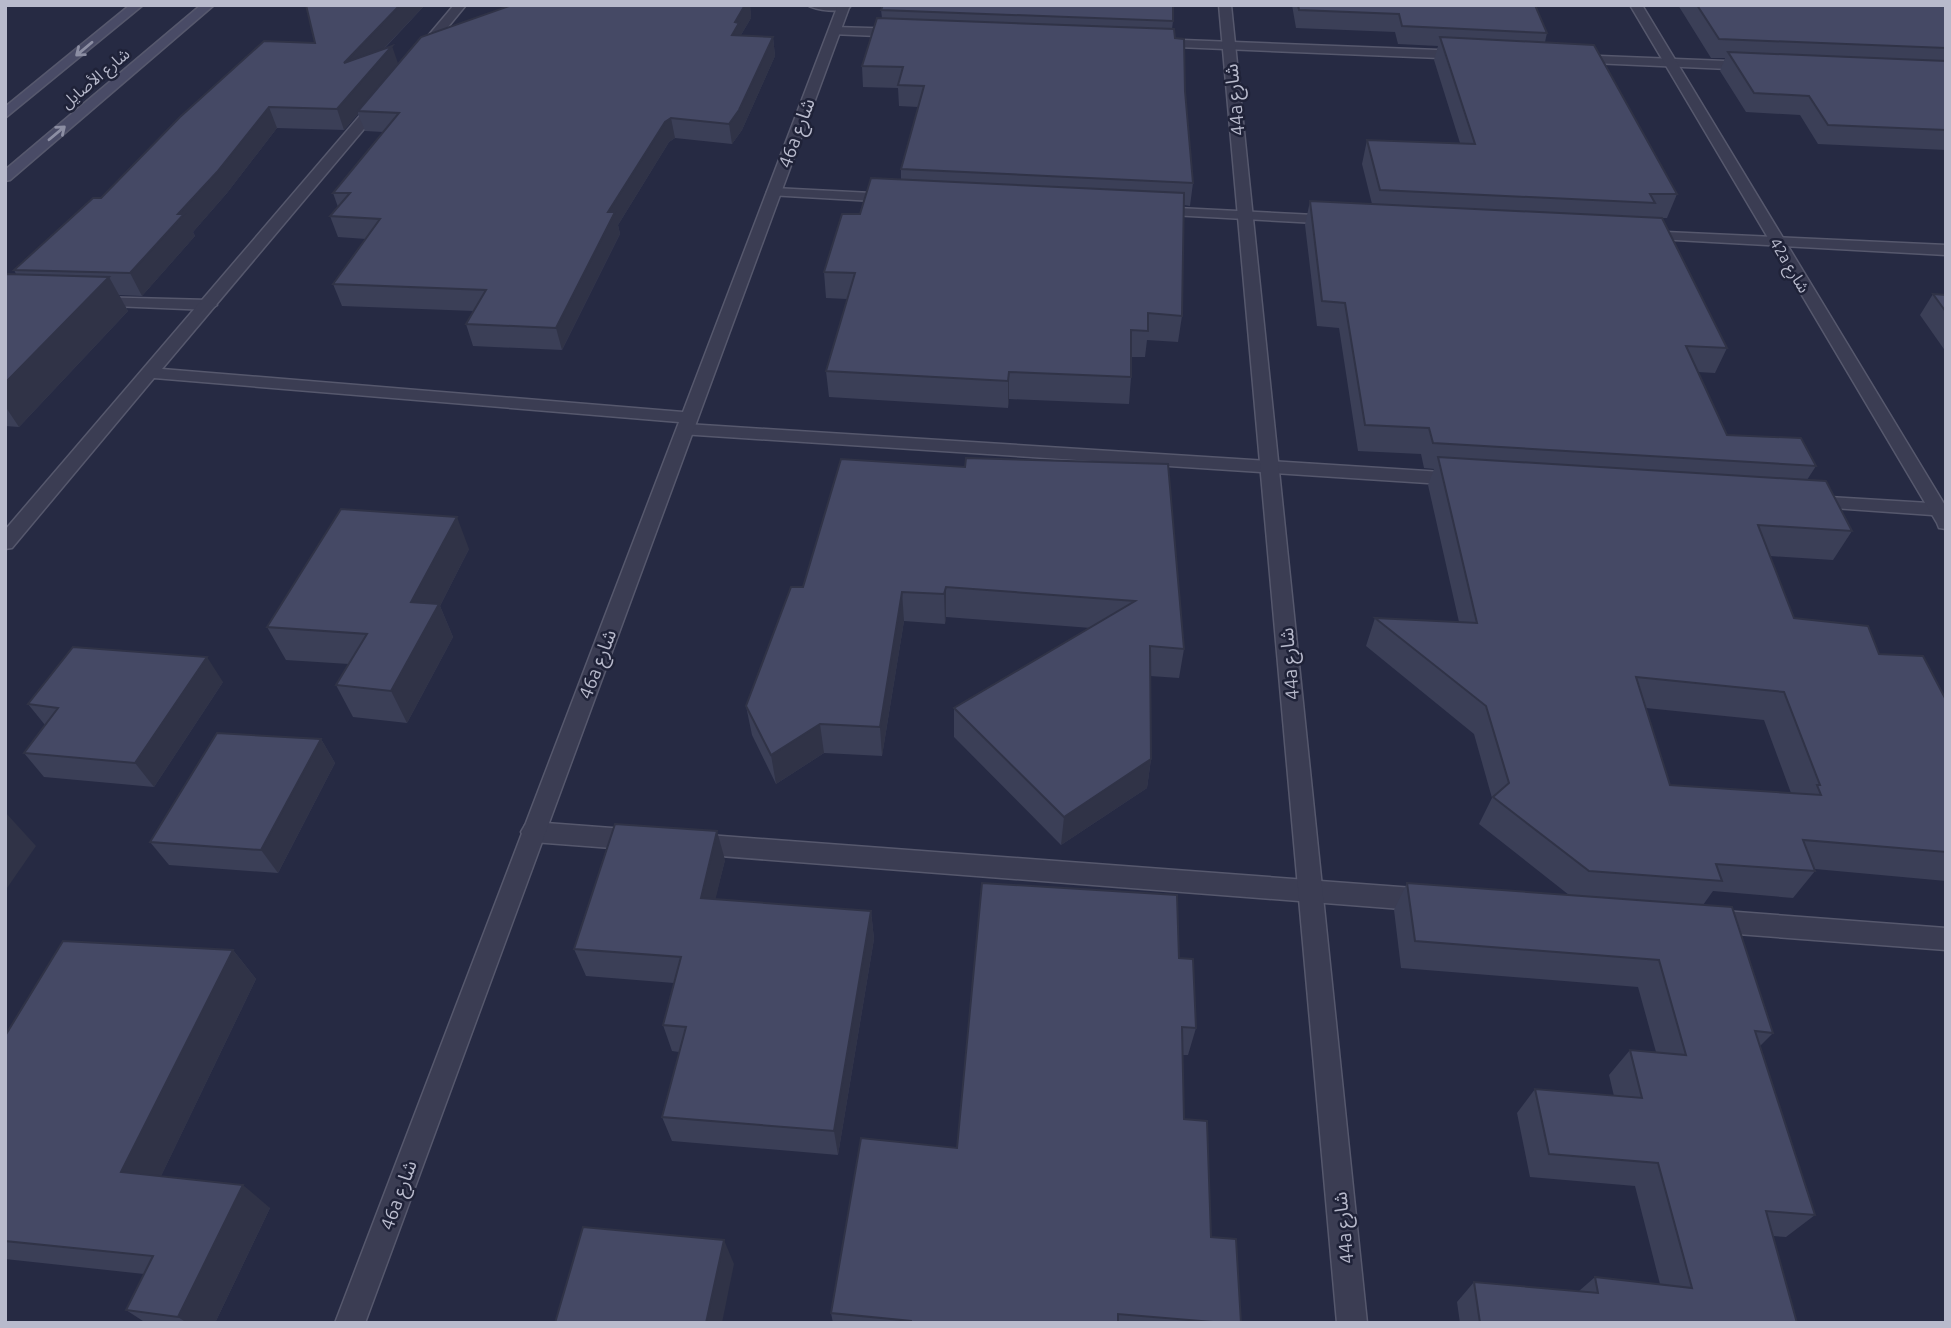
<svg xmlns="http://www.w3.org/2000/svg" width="1951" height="1328" font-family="Ubuntu,'Noto Sans Arabic',sans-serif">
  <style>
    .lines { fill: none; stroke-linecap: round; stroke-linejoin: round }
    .service-casing { stroke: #56586d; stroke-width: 3 }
    .minor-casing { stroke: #56586d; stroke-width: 3 }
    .secondary-casing { stroke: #56586d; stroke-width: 3 }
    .service { fill: #3b3d53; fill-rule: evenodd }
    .minor { fill: #3b3d53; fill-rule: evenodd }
    .secondary { fill: #494b66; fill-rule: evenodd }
    .wall { fill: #3b3f57; fill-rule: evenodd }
    .shaded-wall { fill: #303347 }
    .building { fill: #454965; stroke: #303347; stroke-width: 2; fill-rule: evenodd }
    .oneway { stroke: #8c8ea3 }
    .labels { text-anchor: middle; stroke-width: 5; stroke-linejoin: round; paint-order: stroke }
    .far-street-label { font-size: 16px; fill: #b8bacc; stroke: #1f2238 }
    .street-label { font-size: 19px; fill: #b8bacc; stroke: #1f2238 }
  </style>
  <rect width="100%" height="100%" fill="#262a43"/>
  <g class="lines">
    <!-- service casing -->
    <g class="service-casing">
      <g id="service">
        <path d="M807,5h42l1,2c-10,6 -33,4 -43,-2z"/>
        <path d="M835,27l66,2 6,4 -6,4 -70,-3 -2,-3z"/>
        <path d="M1157,39l307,12 6,4 -6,4 -311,-13v-6z"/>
        <path d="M1574,55l177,7 6,4 -6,4 -181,-8v-6z"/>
        <path d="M774,188l117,6 7,4 -7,4 -122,-7 -2,-3z"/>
        <path d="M1158,207l177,9 7,4 -7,4 -182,-10 -2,-3z"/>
        <path d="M1644,231l302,14v10l-307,-17 -2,-3z"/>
        <path d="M95,297l114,3 8,5 -8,5 -120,-5 -2,-3z"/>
        <path d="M687,424l771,49 9,6 -9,6 -777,-51 -3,-4 3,-4z"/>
        <path d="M1812,496l134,8v12l-141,-10 -2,-4 2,-4z"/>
        <path d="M533,822l105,8 8,3 4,7 -4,7 -8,3 -105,-8 -8,-3 -4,-7 4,-7z"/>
        <path d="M695,834l732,55 9,4 3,7 -3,7 -9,4 -732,-57 -8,-3 -4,-7 4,-7z"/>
        <path d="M1711,910l235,18v22l-235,-18 -9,-3 -3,-8 3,-8z"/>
      </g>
    </g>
    <!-- minor casing -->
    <g class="minor-casing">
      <g id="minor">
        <path d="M454,5h12l-41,50h-8v-6z"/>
        <path d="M838,5h12l-485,1318h-30l344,-901 -525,-44 -142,170 -7,1v-19l370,-432h10v6l-223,265 521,43z"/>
        <path d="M1219,5h12l136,1318h-30z"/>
        <path d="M1630,5h12l304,502v22l-7,-1 -2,-5z"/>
      </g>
    </g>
    <!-- secondary casing -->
    <g class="secondary-casing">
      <g id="secondary">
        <path d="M130,5h13l-138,113v-11z"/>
        <path d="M201,5h13l-204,175 -5,1v-11z"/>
      </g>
    </g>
    <!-- service -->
    <use href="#service" class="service"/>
    <!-- minor -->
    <use href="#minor" class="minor"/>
    <!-- secondary -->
    <use href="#secondary" class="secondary"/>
  </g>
  <!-- wall -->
  <g class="wall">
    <path d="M306,5h119l-41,44 14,15 114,-59h238l1,13 -10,17 32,2 2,19 -33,74 -10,14 -57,-6 -6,4 -51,83 2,9 -58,116 -89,-4 -7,-22 8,-13 -132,-5 -9,-22 33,-45 -28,-2 -8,-21 8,-9 -5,-14 50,-61 -18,-1 -7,-17 -14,16 -67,-2 -50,65 -34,39 2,4 -53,60 -23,-1 9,16 -109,116 -14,-1v-152h11l-2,-4 87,-72 214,-155z"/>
    <path d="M1292,5h243l12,28 -2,9 132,152 -10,24h-5l65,130 -12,25 -17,-1 29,63 89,31 -9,14 45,51 -19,29 -63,-4 24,62 85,36 67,46v181l-131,-12v2l-22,27 -80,-7 -10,14 70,128 -13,13 55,169 -29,22 -13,-1 24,87h-337l-3,-21 17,-20 105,9 16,-14 65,7 -25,-98 -105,-9 -13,-64 18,-24 79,7 -5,-21 21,-25 26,2 -18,-65 -237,-19 -7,-58 13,-27 162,12 -90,-71 13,-26 -18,-64 -108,-88 9,-28 84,4 -31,-137 6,-16 -10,-1 -3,-14 -63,-3 -19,-123 -22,-2 -12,-101 5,-24 62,3 -10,-40 5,-24 93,3 -26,-83 4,-14 -40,-2 -3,-12 -99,-4zM1646,708l118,12 27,73 -121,-8z"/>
    <path d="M1678,5h268v145l-128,-6 -18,-29 -54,-3 -26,-41 5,-13h-14z"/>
    <path d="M881,10l292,11 -1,8 13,62 8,92 -3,23 -6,-1 -2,111 -4,26 -31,-2 -2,17h-14v20l-2,27 -120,-5 -1,9 -179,-11 -3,-26 21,-72 -21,-1 -2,-26 36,-58 41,-35v-10l17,-62 -19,-1 -1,-18 -35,-1 -1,-21 20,-48z"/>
    <path d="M1933,294l13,1v57l-26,-37z"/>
    <path d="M1168,464l16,185 -5,29 -29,-2 1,83 -4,29 -86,57 -107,-108v-29l137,-80 -145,-11 -1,7 -41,-3 -22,135 -58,-3 -48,31 -24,-49 -6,-29 57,-119 162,-120z"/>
    <path d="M469,549l-29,57 13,31 -46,86 -54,-6 -17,-32 13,-21 -63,-4 -19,-33z"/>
    <path d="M223,682l-69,105 -110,-10 -20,-24 21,-28 -17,-21z"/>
    <path d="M321,739l14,24 -57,110 -109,-8 -19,-23z"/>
    <path d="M725,860l-10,39 156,12 3,28 -36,216 -166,-14 -10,-24 17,-65 -7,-1 -9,-26 11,-42 -88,-7 -12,-27z"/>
    <path d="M233,950l23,29 -95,197 109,32 -55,115h-69l-20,-13 18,-36 -139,-15v-223z"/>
    <path d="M1179,958l17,70 -8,27h-6l2,64 27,118 30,86h-408l-2,-10 126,-165z"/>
  </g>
  <!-- shaded-wall -->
  <g class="shaded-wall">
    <path d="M400,5h25l-74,78 -7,-20z"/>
    <path d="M745,5h5l1,13 -10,17h-9l3,-13z"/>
    <path d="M773,37l2,19 -33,74 -10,14 -3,-20z"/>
    <path d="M392,46l7,20 -41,45v3l-14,16 -7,-21z"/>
    <path d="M269,107l8,21 -50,65 -34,39 2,4 -53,60 -12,-23 48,-59z"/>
    <path d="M671,118l4,20 -6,4 -51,83 2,9 -58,116 -6,-22 52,-116 57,-90z"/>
    <path d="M109,277l19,34 -109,116 -14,-21v-23z"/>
    <path d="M1009,372v27l-1,9v-27z"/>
    <path d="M457,517l12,32 -29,57 13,31 -46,86 -16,-32 20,-89z"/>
    <path d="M946,587v30l-1,7 -1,-30z"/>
    <path d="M902,592l2,29 -22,135 -2,-29z"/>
    <path d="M207,657l16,25 -69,105 -19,-24z"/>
    <path d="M820,724l4,29 -48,31 -5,-29z"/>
    <path d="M321,739l14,24 -57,110 -17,-23z"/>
    <path d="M1151,759l-4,29 -86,57 3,-28z"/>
    <path d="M5,812l31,34 -31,45z"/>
    <path d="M717,831l8,29 -16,66 -8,-28z"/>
    <path d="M871,911l3,28 -36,216 -4,-24z"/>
    <path d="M233,950l23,29 -105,218 -30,-25z"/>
    <path d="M243,1185l27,23 -55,115h-28l-9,-6z"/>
    <path d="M724,1240l10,24 -12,59h-16z"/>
  </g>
  <!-- building -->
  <g class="building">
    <path d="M306,5h94l-56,58 48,-17 -55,63 -68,-2 -52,65 -39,42h6l-54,59 -116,-3 79,-72h8l79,-81 84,-76 51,2z"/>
    <path d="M512,5h233l-10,17 4,1 -7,12 41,2 -34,73 -10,14 -58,-6 -6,4 -57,90h7l-59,116 -90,-4 20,-34 -153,-6 47,-65 -50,-3 20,-23h-17l66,-80 -41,-2 63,-74z"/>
    <path d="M883,5h290v16l-292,-11z"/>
    <path d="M1298,5h237l12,28 -145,-7 -3,-12 -100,-4z"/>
    <path d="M1697,5h249v43l-227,-9z"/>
    <path d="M877,18l297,11 1,9 9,1 1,52 8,92 -292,-14 23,-83 -26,-1 5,-18 -41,-1z"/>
    <path d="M1440,37l154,8 83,149h-27l5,9 -275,-13 -13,-50 108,4z"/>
    <path d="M1728,52l218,9v69l-118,-5 -19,-29 -55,-3z"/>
    <path d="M871,178l313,15 -2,123 -34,-3v18l-17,-1v47l-122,-5 -1,9 -182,-10 29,-98 -31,-1 18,-58h18z"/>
    <path d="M1310,201l352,17 65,130 -41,-2 41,89 74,3 15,28 -383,-23 -4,-15 -64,-3 -20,-122 -23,-2z"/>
    <path d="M5,274l104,3 -104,106z"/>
    <path d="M1933,294l13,1v17z"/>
    <path d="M1438,457l388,24 26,50 -94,-6 36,93 74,8 11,28 44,2 23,44v152l-143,-12 12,31 -99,-7 6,17 -133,-10 -96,-74 16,-14 -23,-77 -111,-88 102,5zM1636,677l148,15 36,93h-3l4,10 -151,-10z"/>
    <path d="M966,458l202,6 16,185 -34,-3 1,113 -87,58 -110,-109 181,-107 -189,-14 -2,7 -42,-2 -22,135 -60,-3 -49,31 -25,-49 45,-119h12l38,-128 124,8z"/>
    <path d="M341,509l116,8 -46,85 28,2 -48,87 -55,-6 31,-51 -100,-7z"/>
    <path d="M73,647l134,10 -72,106 -111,-10 34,-45 -30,-4z"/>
    <path d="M217,733l104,6 -60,111 -111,-8z"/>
    <path d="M615,824l102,7 -16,67 170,13 -37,220 -172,-14 24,-90 -23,-2 18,-68 -107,-8z"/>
    <path d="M982,883l195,12 2,63 14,1 3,69 -14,-1 2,92 23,2 4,116 25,2 5,84h-16l-107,-9v9h-207v-2l-80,-8 30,-175 96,10z"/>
    <path d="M1407,883l325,24 41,126 -18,-2 60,184 -49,-4 31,112h-317l-6,-41 124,11 -3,-16 97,11 -34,-125 -109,-9 -14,-65 107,9 -12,-48 56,5 -27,-95 -244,-19z"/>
    <path d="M63,941l170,9 -112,222 122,13 -65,132 -52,-7 27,-54 -148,-15v-205z"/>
    <path d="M583,1227l141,13 -18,83h-151z"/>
  </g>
  <!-- one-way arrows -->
  <defs><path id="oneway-shaft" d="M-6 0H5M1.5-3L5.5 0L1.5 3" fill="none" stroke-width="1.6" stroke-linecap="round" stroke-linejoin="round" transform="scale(1.75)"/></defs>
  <g class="oneway">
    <use href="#oneway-shaft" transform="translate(84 49) rotate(140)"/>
    <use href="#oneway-shaft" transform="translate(57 133) rotate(-40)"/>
  </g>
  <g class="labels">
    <!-- far-street labels -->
    <g class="far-street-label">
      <text transform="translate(95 78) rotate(-40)" y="6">شارع الأصايل</text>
      <text transform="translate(1790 265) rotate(59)" y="6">42a شارع</text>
    </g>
    <!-- street labels -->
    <g class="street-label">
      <text transform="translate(1234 100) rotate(-96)" y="7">44a شارع</text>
      <text transform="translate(796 133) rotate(-70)" y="7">46a شارع</text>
      <text transform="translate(597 664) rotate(-69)" y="7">46a شارع</text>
      <text transform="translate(1289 664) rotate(-95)" y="7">44a شارع</text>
      <text transform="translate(398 1195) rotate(-70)" y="7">46a شارع</text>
      <text transform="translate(1343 1228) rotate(-96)" y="7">44a شارع</text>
    </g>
  </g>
  <!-- border -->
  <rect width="1951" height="1328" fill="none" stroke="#b8bacc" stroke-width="14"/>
</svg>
